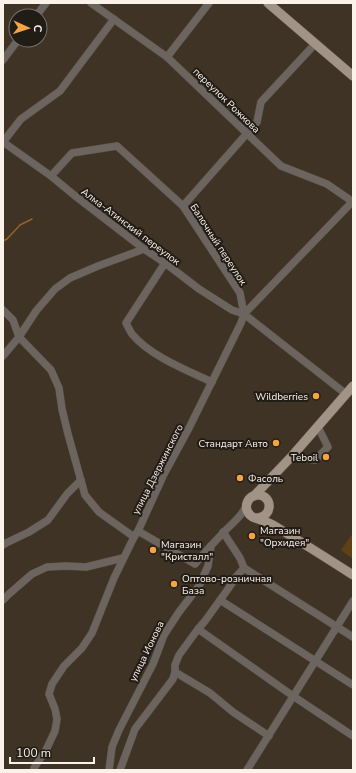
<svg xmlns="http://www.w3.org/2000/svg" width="356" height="773" font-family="'Nunito Sans',sans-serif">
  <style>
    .green { fill: #624015 }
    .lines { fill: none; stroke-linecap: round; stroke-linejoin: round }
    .stream { stroke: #956326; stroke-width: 1.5 }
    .minor-casing { stroke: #5d5245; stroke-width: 8 }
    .major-casing { stroke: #5d5245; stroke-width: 10 }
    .minor { stroke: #6c655f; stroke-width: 7 }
    .major { stroke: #a19487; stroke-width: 9 }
    .poi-dot { fill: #f3a443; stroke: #211c16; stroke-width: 1.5 }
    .labels { text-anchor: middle; stroke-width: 4; stroke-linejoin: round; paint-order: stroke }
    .street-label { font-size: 10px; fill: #fbf3ea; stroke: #211c16 }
    .poi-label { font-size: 10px; fill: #fbf3ea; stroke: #211c16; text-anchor: start }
  </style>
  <rect width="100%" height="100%" fill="#3f3325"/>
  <!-- green -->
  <path class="green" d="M353,533v26l-12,-9z"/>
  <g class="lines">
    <!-- stream -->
    <path class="stream" d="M3,241l4,-2 13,-14 12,-6"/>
    <!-- minor casing -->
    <g class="minor-casing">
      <g id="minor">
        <path d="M91,3l76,54 114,109 46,18 26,18"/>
        <path d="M36,16l10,-13"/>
        <path d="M167,57l42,-54"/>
        <path d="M3,60l15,-20"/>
        <path d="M3,142l48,34 23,19 70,54 21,14 34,26 33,21 12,4 102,80"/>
        <path d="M3,142l18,-23 39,-28 54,-72"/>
        <path d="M51,176l21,-23 45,-7 66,60 57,87 4,21"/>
        <path d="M183,206l74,-84 4,-20 54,-58"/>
        <path d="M165,263l-39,60c2,4 4,8 6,11 18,22 54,36 80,48"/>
        <path d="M3,310l10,10 6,17 32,33 8,18 3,21 6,25 17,61 14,17 35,25"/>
        <path d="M3,356l16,-19 17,-26 19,-22 15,-11 28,-12 46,-17"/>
        <path d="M292,456l23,4 13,-13 -10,-20"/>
        <path d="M138,531l57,33c9,-11 18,-21 28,-31 8,-9 19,-16 23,-27"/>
        <path d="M3,545l3,-2 23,-11 19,-12 19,-26 14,-14"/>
        <path d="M244,568l109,69"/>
        <path d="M3,600l6,-6 23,-20 15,-7 19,-1 20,1 37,-9"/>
        <path d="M220,600l133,85"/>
        <path d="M198,629l95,67 60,40"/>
        <path d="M175,672l35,21 23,19 36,24"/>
        <path d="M34,770v-2l12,-18 9,-19 2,-12 -2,-10 -6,-15 3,-10 12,-18 18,-18 10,-15 22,-55 20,-41 4,-6 26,-57 25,-46 52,-105 3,-9 109,-113"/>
        <path d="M109,770l3,-23 7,-17 34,-66 11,-29 15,-23 20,-26 9,-20 3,-20"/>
        <path d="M120,770l15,-41 38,-50 2,-7v-7l4,-10 19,-26 7,-8 23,-32 8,-12 8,-9 -4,-10 -17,-26"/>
        <path d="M247,770l106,-169"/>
      </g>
    </g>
    <!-- major casing -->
    <g class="major-casing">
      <g id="major">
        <path d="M268,3l85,73"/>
        <path d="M254,496l38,-40 61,-70"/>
        <path d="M257,518c17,-2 15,-23 1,-23 -11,0 -15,13 -8,20 3,3 5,3 8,4 7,2 14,5 20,9 25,15 50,31 75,47"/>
      </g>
    </g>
    <!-- minor -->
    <use href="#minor" class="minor"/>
    <!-- major -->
    <use href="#major" class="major"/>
  </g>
  <!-- markers -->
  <g class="poi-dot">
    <circle cx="316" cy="396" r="4"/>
    <circle cx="276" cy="443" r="4"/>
    <circle cx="326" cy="457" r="4"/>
    <circle cx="240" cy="478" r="4"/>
    <circle cx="252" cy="536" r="4"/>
    <circle cx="153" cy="550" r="4"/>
    <circle cx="174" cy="584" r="4"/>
  </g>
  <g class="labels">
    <!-- street labels -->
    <g class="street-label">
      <text transform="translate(227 100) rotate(44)" y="4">переулок Рожкова</text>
      <text transform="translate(131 226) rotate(37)" y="4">Алма-Атинский переулок</text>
      <text transform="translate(219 244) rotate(57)" y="4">Балочный переулок</text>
      <text transform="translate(157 469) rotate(-63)" y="4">улица Дзержинского</text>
      <text transform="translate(146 651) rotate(-64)" y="4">улица Ионова</text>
    </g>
    <!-- poi labels -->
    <g class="poi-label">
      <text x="308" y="400" text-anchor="end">Wildberries</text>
      <text x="268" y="447" text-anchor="end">Стандарт Авто</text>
      <text x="318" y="461" text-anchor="end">Teboil</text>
      <text x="248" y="482">Фасоль</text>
      <text x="260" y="534">Магазин<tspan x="260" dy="12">"Орхидея"</tspan></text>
      <text x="161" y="548">Магазин<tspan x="161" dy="12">"Кристалл"</tspan></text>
      <text x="182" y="582">Оптово-розничная<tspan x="182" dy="12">База</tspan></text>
    </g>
  </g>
  <!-- border -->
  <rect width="356" height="773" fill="none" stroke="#fbf3ea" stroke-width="8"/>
  <!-- north arrow -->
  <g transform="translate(28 28) rotate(93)"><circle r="19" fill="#211c16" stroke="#78726b"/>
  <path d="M0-3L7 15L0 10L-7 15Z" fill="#f3a443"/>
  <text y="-6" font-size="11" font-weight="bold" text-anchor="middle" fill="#fbf3ea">С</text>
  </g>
  <!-- scale -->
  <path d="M10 757v6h84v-6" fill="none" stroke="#fbf3ea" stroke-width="2"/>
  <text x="16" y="757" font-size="12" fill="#fbf3ea" stroke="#211c16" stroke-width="3" paint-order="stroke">100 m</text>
</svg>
